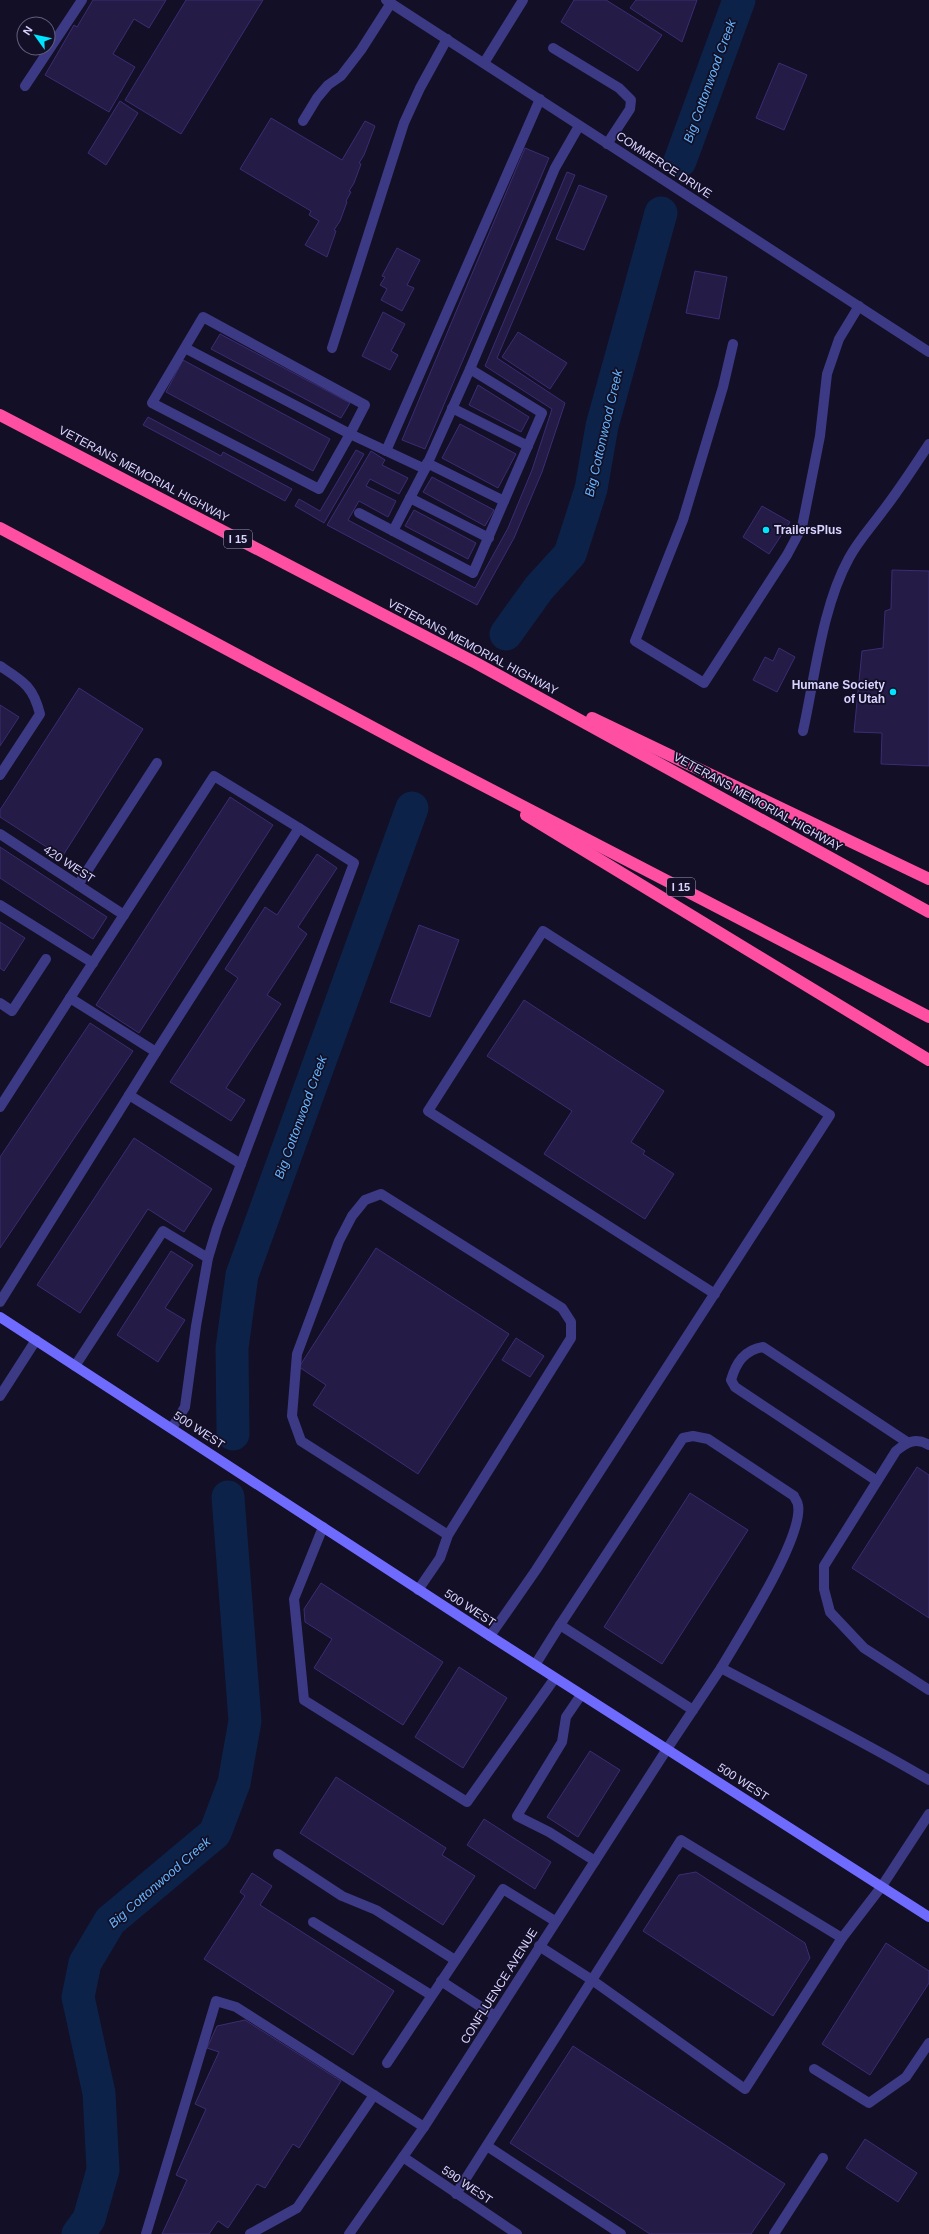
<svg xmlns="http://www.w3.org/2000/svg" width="929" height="2234" font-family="Helvetica,sans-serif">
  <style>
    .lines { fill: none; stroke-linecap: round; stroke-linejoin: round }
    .river { stroke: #0c2248; stroke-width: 33 }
    .building { fill: #241b47; stroke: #3b2d73 }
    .service { stroke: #3d3a85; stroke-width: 10 }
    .minor { stroke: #3d3a85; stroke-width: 10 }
    .tertiary { stroke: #3d3a85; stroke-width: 10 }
    .secondary { stroke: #6f6bff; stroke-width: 10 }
    .motorway { stroke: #ff4fa3; stroke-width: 12 }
    .poi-dot { fill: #00e5ff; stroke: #130f26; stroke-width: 1.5 }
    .labels { text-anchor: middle; stroke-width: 3.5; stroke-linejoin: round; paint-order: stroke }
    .shield { fill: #130f26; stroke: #9e99be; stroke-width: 1 }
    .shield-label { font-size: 11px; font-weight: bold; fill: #d9d4ff }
    .street-label { font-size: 12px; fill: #d9d4ff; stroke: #130f26 }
    .poi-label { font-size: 12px; font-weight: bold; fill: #d9d4ff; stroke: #130f26; text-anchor: start }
    .water-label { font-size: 13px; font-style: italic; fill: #62b6ff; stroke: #130f26 }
  </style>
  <rect width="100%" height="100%" fill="#130f26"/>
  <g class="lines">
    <!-- river -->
    <g class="river">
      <path d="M680,161l59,-161"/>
      <path d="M506,634l33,-46 31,-34 21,-65 11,-63 59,-213"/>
      <path d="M233,1434l-1,-86 10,-73 170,-467"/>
      <path d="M78,2234l11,-15 14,-49 -4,-77 -21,-96 7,-34 25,-42 105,-88 19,-50 11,-62 -17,-224"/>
    </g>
  </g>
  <!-- building -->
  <g class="building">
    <path d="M93,0h73l-17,28 -15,-9 -21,35 22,13 -26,45 -64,-37 29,-50 3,2z"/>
    <path d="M186,0h77l-82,134 -56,-34z"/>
    <path d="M574,0h32l56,35 -24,36 -77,-49z"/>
    <path d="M636,0h61l-15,42 -52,-34z"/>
    <path d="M779,63l28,12 -23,55 -28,-12z"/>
    <path d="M120,101l18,12 -32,52 -18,-12z"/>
    <path d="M271,118l71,42 23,-39 10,5 -11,29 -5,8 2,1 -7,19 -5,8 2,1 -5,9 1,1 -7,19 -6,9 2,1 -9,26 -22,-12 14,-24 -10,-6 2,-4 -71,-42z"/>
    <path d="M525,148l24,10 -124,291 -23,-9z"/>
    <path d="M567,172l8,3 -78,183 68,45 -23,69 -28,66 -37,67 -150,-80 44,-74 14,9 -3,5 26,13 -9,16 -29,-15 -4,7 30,15 -8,16 -29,-16 -11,19 127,68 33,-60 24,-58 20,-61 -67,-43z"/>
    <path d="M579,185l28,11 -23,54 -28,-11z"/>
    <path d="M397,248l23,12 -13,25 7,3 -12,23 -21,-11 6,-11 -7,-4 5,-8 -3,-1z"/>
    <path d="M695,271l32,6 -8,42 -33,-6z"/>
    <path d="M383,312l22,12 -14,27 7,4 -8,15 -28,-14z"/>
    <path d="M518,332l49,31 -17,26 -48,-32z"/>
    <path d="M220,334l130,69 -9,15 -130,-69z"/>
    <path d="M183,360l147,79 -17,32 -147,-79z"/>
    <path d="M478,385l51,32 -8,15 -52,-27z"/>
    <path d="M148,417l73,39 2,-4 69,37 -7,12 -142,-76z"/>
    <path d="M460,424l56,30 -18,34 -56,-30z"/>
    <path d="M356,450l8,4 -40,69 -29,-17 4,-7 21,12z"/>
    <path d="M432,477l62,33 -9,16 -62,-34z"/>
    <path d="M762,506l28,16 -21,32 -26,-17z"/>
    <path d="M414,510l62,33 -8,16 -63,-33z"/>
    <path d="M892,570l37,1v195l-48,-2 1,-31 -28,-1 8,-81 21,-3 2,-37 6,-2z"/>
    <path d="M779,648l16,9 -18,35 -24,-12 12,-23 8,4z"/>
    <path d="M79,688l64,41 -81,128 -62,-40v-7z"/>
    <path d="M0,705l19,12 -19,29z"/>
    <path d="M230,797l43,28 -134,208 -43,-28z"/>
    <path d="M0,847l107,70 -14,22 -93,-61z"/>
    <path d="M317,854l20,14 -39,59 9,7 -40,61 14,9 -55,84 19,12 -14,21 -61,-39 68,-104 -13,-9 40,-62 12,8z"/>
    <path d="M0,922l25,16 -21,33 -4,-3z"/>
    <path d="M419,925l40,15 -29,77 -40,-15z"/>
    <path d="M524,1000l140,91 -33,51 14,9 -2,3 31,20 -29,45 -101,-65 28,-43 -85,-55z"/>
    <path d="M90,1023l43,28 -133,197v-91z"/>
    <path d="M134,1138l78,51 -28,43 -36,-23 -68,104 -43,-28z"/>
    <path d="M376,1248l133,86 -91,140 -105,-69 13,-20 -27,-18z"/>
    <path d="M171,1251l22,14 -28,43 20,12 -27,42 -41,-27z"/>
    <path d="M516,1338l28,18 -14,21 -28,-17z"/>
    <path d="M917,1467l12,8v143l-77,-50z"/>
    <path d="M690,1493l58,37 -86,134 -58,-37z"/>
    <path d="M321,1583l122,79 -40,63 -89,-57 18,-29 -27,-17 -1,-13z"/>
    <path d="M459,1667l48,31 -44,70 -48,-31z"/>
    <path d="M590,1751l30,19 -42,67 -31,-20z"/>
    <path d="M336,1777l110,71 -4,7 33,21 -32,49 -143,-92z"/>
    <path d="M484,1819l67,43 -16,27 -68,-44z"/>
    <path d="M696,1872l109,71 5,15 -37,58 -130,-85 36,-56z"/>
    <path d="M252,1873l20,13 -12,19 134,86 -41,64 -149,-96 41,-63 -5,-4z"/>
    <path d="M886,1943l43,28v12l-59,92 -48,-31z"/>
    <path d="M245,2020l96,61 -42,67 -6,-4 -28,44 -8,-4 -29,44 -10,-7 -9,13h-47l25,-54 -11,-5 30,-66 -11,-5 24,-52 -12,-4 10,-22z"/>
    <path d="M573,2046l212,138 -34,50h-101l-140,-91z"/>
    <path d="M865,2139l52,34 -19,29 -52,-34z"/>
  </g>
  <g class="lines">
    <!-- service -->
    <g class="service">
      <path d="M553,48l66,40 12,12 -1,9 -23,35"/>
      <path d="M25,86l57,-86"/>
      <path d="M303,121l14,-23 11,-13 13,-9 20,-26 30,-47"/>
      <path d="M733,344l-10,43 -40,133 -48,121 69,42 83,-128 15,-28 18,-91 7,-62 12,-35 20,-33"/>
      <path d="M185,348l165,86 -31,55 -167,-86 51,-86 162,88 -15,29 75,35 45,-100 85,-201 24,-42"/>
      <path d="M332,348l72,-225 16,-35 27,-49"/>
      <path d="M452,408l76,38"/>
      <path d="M386,451l154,-352"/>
      <path d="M427,463l77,38"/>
      <path d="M410,498l79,40"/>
      <path d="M359,513l114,60 69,-160 -72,-44"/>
      <path d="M393,531l32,-62"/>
      <path d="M0,666c23,15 33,20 40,48l-40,61"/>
      <path d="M803,731c12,-54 19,-124 46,-173 9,-17 22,-31 33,-46 17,-22 32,-45 47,-68"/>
      <path d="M0,834l124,81"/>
      <path d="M78,885l79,-122"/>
      <path d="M0,905l93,58"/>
      <path d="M70,998l144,-222 85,52 -143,224"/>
      <path d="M0,1003l12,8 34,-52"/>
      <path d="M129,1095l112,69"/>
      <path d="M0,1107l70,-109 86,54 -156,250"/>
      <path d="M75,1366l88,-135 45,27"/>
      <path d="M172,1428l13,-21 11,-81 12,-68 9,-30 137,-365 -55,-35"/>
      <path d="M929,1445c-13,-8 -22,-3 -33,6l-72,115v23l6,23 34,36 65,42"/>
      <path d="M877,1481l-142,-94 -4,-7c5,-17 13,-30 32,-33l144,95"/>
      <path d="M323,1527l-29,72 10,101 163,102 88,-124"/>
      <path d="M418,1590l22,-32 8,-23 123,-197v-16l-9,-14 -181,-114 -16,6 -13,16 -13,25 -42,113 -5,62 9,25 147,94"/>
      <path d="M560,1625l123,-187 10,-2 15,3 86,57c1,3 4,6 4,9 6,32 -59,132 -77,163"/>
      <path d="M490,1636l46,-66 294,-455 -287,-184 -115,180 287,183"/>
      <path d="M535,1665l25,-40 133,85"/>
      <path d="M581,1695l-15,22 -4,25 -45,74 32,16 46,29"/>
      <path d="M667,1749l54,-81c70,37 140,72 208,112"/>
      <path d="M278,1854l64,42 34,14 79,50"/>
      <path d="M313,1922l118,73"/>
      <path d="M539,1946l53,34 153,109 97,-151"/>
      <path d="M441,1981l54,35"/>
      <path d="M387,2063l116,-174 52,32"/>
      <path d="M814,2069l55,34 37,-26 23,-34"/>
      <path d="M487,2146l134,88"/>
      <path d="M456,2194l225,-354 161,98 40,-52"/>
      <path d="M146,2234l70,-233 20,6 188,120"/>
      <path d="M250,2234l47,-26 77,-113"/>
      <path d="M774,2234l49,-76"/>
    </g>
    <!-- minor -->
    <g class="minor">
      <path d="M484,63l39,-63"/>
      <path d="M0,1396l36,-56"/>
      <path d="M882,1886l47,-72"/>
      <path d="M403,2157l114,77"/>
      <path d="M349,2234l75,-107 243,-378"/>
    </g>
    <!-- tertiary -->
    <path class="tertiary" d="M386,0l543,352"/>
    <!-- secondary -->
    <path class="secondary" d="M0,1317l490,319 439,281"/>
    <!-- motorway -->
    <g class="motorway">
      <path d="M0,415l476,248 453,249"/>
      <path d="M0,528l432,231 497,258"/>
      <path d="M592,718l337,161"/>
      <path d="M526,815l403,245"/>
    </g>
  </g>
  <!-- markers -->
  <g class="poi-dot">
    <circle cx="766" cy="530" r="4"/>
    <circle cx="893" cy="692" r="4"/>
  </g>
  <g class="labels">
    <!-- shield labels -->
    <g class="shield">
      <rect x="224" y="530" width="28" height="18" rx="3"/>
      <rect x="667" y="878" width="28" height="18" rx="3"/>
    </g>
    <g class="shield-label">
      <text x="238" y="543">I 15</text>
      <text x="681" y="891">I 15</text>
    </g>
    <!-- street labels -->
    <g class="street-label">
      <text transform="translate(664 165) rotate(33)" y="4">COMMERCE DRIVE</text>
      <text transform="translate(144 474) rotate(28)" y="4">VETERANS MEMORIAL HIGHWAY</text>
      <text transform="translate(473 647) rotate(28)" y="4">VETERANS MEMORIAL HIGHWAY</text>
      <text transform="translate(758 802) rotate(29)" y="4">VETERANS MEMORIAL HIGHWAY</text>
      <text transform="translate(69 864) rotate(33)" y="4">420 WEST</text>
      <text transform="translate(199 1430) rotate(33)" y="4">500 WEST</text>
      <text transform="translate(470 1608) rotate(33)" y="4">500 WEST</text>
      <text transform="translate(743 1782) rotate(33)" y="4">500 WEST</text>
      <text transform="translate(499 1986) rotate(-58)" y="4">CONFLUENCE AVENUE</text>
      <text transform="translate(467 2185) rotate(34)" y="4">590 WEST</text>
    </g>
    <!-- poi labels -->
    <g class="poi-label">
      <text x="774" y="534">TrailersPlus</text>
      <text x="885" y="689" text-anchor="end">Humane Society<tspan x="885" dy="14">of Utah</tspan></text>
    </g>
    <!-- water labels -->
    <g class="water-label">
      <text transform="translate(709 81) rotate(-70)" y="5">Big Cottonwood Creek</text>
      <text transform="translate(603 433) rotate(-77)" y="5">Big Cottonwood Creek</text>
      <text transform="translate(300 1117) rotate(-70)" y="5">Big Cottonwood Creek</text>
      <text transform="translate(159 1882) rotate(-41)" y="5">Big Cottonwood Creek</text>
    </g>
  </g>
  <!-- north arrow -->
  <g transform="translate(36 36) rotate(303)"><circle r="19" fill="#130f26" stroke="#625e7d"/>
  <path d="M0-3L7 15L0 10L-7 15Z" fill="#00e5ff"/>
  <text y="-6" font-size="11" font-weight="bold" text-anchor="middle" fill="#d9d4ff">N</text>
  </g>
</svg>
